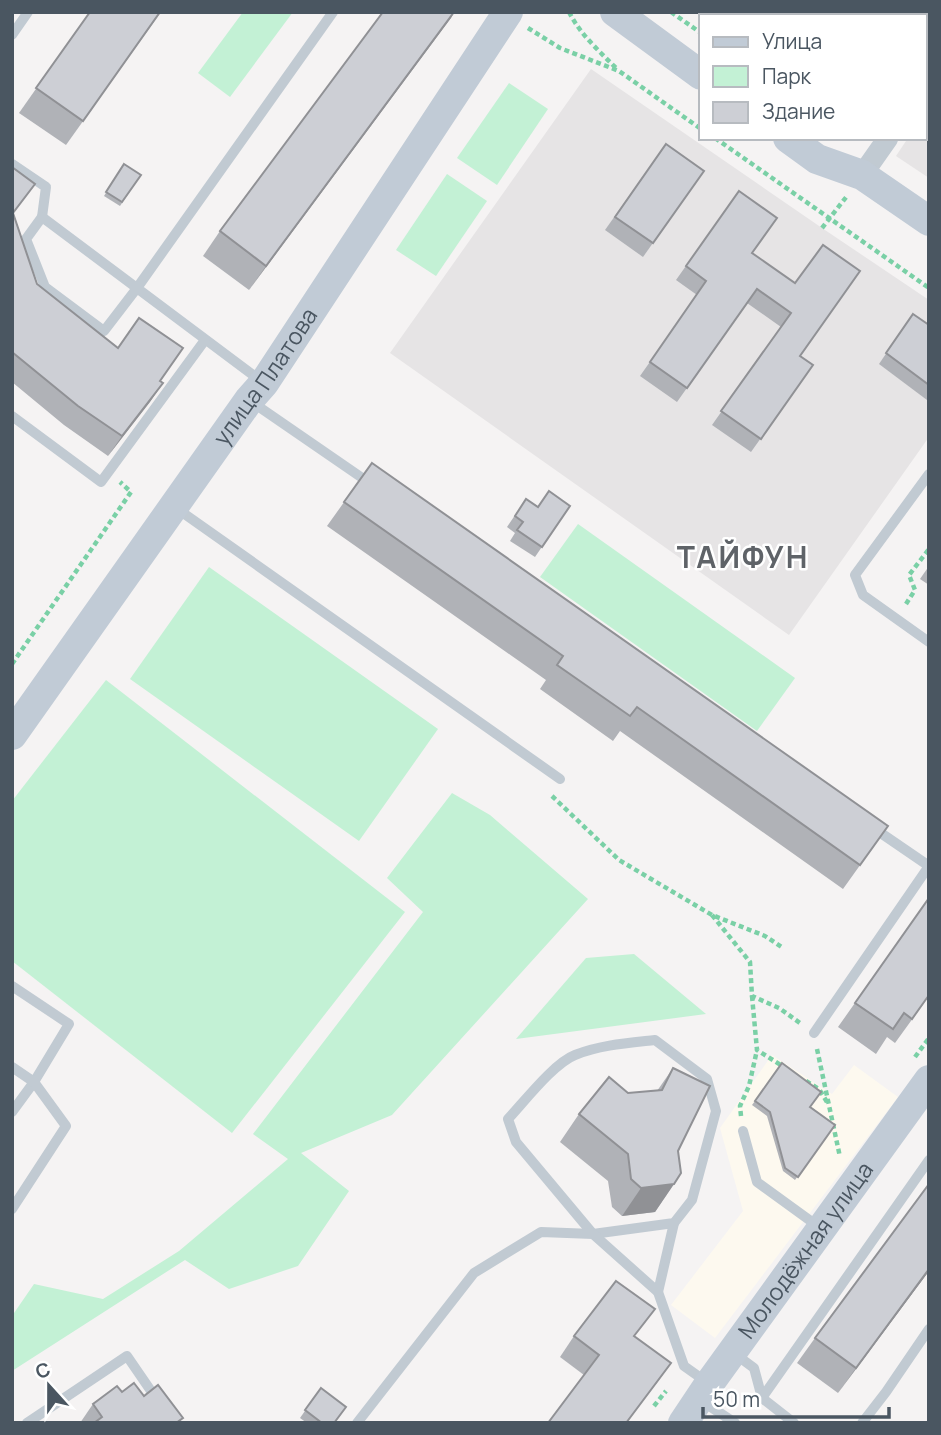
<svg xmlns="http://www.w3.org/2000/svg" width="941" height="1435" font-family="Manrope,sans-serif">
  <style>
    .commercial { fill: #fdf9ef }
    .education { fill: #e6e4e5 }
    .green { fill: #c3f1d5 }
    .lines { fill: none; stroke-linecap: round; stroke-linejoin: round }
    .path { stroke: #7ad0a6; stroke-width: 4.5; stroke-dasharray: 5 3.5; stroke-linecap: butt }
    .lane { stroke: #c1cad2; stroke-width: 10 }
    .street { stroke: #c1cad2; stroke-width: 21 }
    .secondary { stroke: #c1cbd6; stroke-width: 30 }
    .wall { fill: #b0b2b7 }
    .shaded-wall { fill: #909195 }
    .building { fill: #cdcfd5; stroke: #909195; stroke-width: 2 }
    .labels { text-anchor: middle; stroke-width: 5; stroke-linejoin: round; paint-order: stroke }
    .street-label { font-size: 23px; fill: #4a5661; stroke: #fff }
    .district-label { font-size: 30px; font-weight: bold; letter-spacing: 2px; fill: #5f6368; stroke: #fff }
  </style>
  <rect width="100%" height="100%" fill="#f5f3f3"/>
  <!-- commercial -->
  <path class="commercial" d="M772,1055l60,39 22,-29 44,32 -183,241 -44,-33 72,-94 -23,-83z"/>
  <!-- education -->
  <g class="education">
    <path d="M699,12h230v51l-4,5v-52h-222z"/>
    <path d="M591,69l231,159 107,72v137l-140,198 -399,-282z"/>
    <path d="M929,109v69l-33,-22 12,-18h17v-24z"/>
  </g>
  <!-- green -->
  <g class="green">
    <path d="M243,12h50l-63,85 -32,-24z"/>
    <path d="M509,83l39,26 -51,76 -40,-27z"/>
    <path d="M447,174l40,27 -51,75 -40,-26z"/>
    <path d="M578,524l217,154 -38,53 -217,-154z"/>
    <path d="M209,567l229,162 -79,112 -229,-162z"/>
    <path d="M106,680l299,232 -173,221 -220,-172v-160z"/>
    <path d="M452,793l38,22 98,84 -196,216 -91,38 48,38 -51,75 -69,23 -44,-29 -173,111v-55l22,-32 69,15 76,-48 109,-92 -35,-25 170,-222 -36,-34z"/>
    <path d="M634,954l72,60 -190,25 70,-81z"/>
  </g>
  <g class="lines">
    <!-- path -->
    <g class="path">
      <path d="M569,12c11,22 30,39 47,56"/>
      <path d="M671,12l30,21"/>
      <path d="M528,28l32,20 59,23 82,58"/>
      <path d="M715,138l214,150"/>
      <path d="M822,228l25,-32"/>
      <path d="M906,604l9,-14 -6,-15 20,-26"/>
      <path d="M12,664l119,-172 -11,-10"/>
      <path d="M552,796l67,64 93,55 53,21 18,12"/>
      <path d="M712,915l38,47 2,34 27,12 21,15"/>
      <path d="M752,996l5,54 27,17"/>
      <path d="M817,1049l23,108"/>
      <path d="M915,1057l14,-19"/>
      <path d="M806,1081l13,8 8,13"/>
      <path d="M741,1116l-1,-10 9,-20 8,-36"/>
      <path d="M654,1406l12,-15"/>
    </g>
    <!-- lane -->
    <g class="lane">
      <path d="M886,16l3,-4"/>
      <path d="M12,35l16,-23"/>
      <path d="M12,164l34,23 -4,30"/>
      <path d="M261,381c-73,-54 -146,-109 -219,-164l-16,22 19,48 59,44 33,-43 196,-276"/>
      <path d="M252,402l119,82"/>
      <path d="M12,416l89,66 104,-142"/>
      <path d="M929,474l-74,101 8,20 66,47"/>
      <path d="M176,508l384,271"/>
      <path d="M12,986l57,38 -35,58 -22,30"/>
      <path d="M814,1033l115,-167 -57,-39"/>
      <path d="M655,1040l52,39 9,32 -24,89 -18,23 -81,11 -77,-92 -8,-23c16,-17 46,-56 67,-64 25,-10 53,-12 80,-15z"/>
      <path d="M12,1067l22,15 32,44 -54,83"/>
      <path d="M743,1131l14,51 62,45"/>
      <path d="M658,1292l16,-69"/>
      <path d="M735,1354l19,14 8,30 32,25"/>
      <path d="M762,1398l167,-238"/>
      <path d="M702,1401l33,22"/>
      <path d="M27,1423l100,-67 46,67"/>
      <path d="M357,1423l117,-150 67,-41 52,2 65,58 26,74 24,17"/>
      <path d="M862,1423l24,-31 43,-63"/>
    </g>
    <!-- street -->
    <g class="street">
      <path d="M925,87l4,-5"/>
      <path d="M862,175l26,-37"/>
    </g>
    <!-- secondary -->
    <g class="secondary">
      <path d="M615,12l86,63"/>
      <path d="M788,138l29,21 45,16 67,46"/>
      <path id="s1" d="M12,735l237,-335 15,-17 244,-371"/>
      <path id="s2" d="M683,1423l26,-39 220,-304"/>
    </g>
  </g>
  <!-- wall -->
  <g class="wall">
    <path d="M90,12h71l-95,133 -47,-32z"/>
    <path d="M454,12l-205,278 -46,-34 17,-25z"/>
    <path d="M666,144l38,27 -61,86 -38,-27z"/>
    <path d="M124,164l17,11 -21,31 -16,-10z"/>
    <path d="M12,167l1,47 24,70 126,99 -55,73 -44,-31 -52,-43z"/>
    <path d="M739,191l13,62 43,30 5,73 13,9 -62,87 -39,-27 69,-98 -34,-24 -70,99 -37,-26 57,-81 -21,-15z"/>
    <path d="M913,314l16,11v73l-2,2 -48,-36z"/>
    <path d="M372,463l516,363 -45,63 -223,-158 -7,10 -73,-52 6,-9 -219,-154z"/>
    <path d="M526,499l12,8 32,-1 -35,51 -25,-16 5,-8 -8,-6z"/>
    <path d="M929,566v19l-9,-6z"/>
    <path d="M929,898v98l-34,47 -8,-6 -11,17 -38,-27z"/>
    <path d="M673,1068l5,83 -4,33 -19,28 -33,4 -10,-9 -4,-26 -48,-39 19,-28 49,-21 29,-2z"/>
    <path d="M755,1101l56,6 24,18 -40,55 -12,-9 -16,-55 -15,-11z"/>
    <path d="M929,1271l-91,122 -41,-30 18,-25z"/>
    <path d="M574,1336l61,1 36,26 -15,21 -72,-9 -24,-18z"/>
    <path d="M321,1388l13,35h-27l-7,-5z"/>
    <path d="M122,1392l22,4 35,27h-99l13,-19z"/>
  </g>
  <!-- shaded-wall -->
  <g class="shaded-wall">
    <path d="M454,12l-3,6 -202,272 17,-24z"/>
    <path d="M163,383l-13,19 -42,54 14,-20z"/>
    <path d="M674,1184l-19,28 -33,4 19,-28z"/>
    <path d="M929,1269v2l-91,122 18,-25z"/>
  </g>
  <!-- building -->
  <g class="building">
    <path d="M90,12h70l-77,109 -47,-33z"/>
    <path d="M383,12h71l-188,254 -46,-35z"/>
    <path d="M816,12h60l-3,4h-60z"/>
    <path d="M666,144l38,27 -51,72 -38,-26z"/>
    <path d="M124,164l17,11 -19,27 -16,-10z"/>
    <path d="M12,167l23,17 -22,29 24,71 81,64 21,-30 44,30 -23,33 3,2 -41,53 -44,-30 -66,-54z"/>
    <path d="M739,191l38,27 -25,35 43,30 28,-38 37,26 -60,85 13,9 -52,74 -40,-28 70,-98 -34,-24 -70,99 -37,-26 56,-81 -20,-15z"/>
    <path d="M913,314l16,11v60l-43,-32z"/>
    <path d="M372,463l516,363 -28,39 -223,-158 -7,9 -73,-51 6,-9 -219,-154z"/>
    <path d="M549,491l21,15 -28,41 -25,-17 6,-8 -8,-6 11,-17 12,8z"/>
    <path d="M929,898v97l-17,24 -8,-6 -11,16 -38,-26z"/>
    <path d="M782,1063l39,29 -11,15 25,18 -37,52 -13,-9 -15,-56 -15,-11z"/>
    <path d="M673,1068l37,18 -32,65 3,22 -7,11 -33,4 -10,-9 -3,-25 -49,-40 30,-37 19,16 34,-3z"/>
    <path d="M929,1184v85l-73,99 -41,-30z"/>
    <path d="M616,1281l39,28 -21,27 37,27 -45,60h-78l51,-68 -25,-19z"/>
    <path d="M134,1383l10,13 14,-11 25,33 -7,5h-82l8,-6 -9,-13 24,-18 5,6z"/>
    <path d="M321,1388l25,19 -12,16h-12l-17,-13z"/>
  </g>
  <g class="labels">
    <!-- street labels -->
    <g class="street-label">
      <text dy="8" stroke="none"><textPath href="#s1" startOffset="439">улица Платова</textPath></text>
      <text dy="8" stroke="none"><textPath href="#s2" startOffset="212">Молодёжная улица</textPath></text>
    </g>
    <!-- district labels -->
    <g class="district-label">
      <text x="743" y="568">ТАЙФУН</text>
    </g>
  </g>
  <!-- border -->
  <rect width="941" height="1435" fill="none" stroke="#4a5661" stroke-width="28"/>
  <!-- legend -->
  <rect x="699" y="14" width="228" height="126" fill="#ffffff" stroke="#b7bbc0" stroke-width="2"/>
  <rect x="713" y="37" width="35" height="10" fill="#c1cbd6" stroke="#b7bbc0" stroke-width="2"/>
  <text x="762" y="49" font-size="21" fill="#4a5661">Улица</text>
  <rect x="713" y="66" width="35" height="21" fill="#c3f1d5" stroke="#b7bbc0" stroke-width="2"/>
  <text x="762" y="84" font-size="21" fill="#4a5661">Парк</text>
  <rect x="713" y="102" width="35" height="21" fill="#cdcfd5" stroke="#b7bbc0" stroke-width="2"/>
  <text x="762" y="119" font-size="21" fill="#4a5661">Здание</text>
  <!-- north arrow -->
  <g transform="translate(49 1386) rotate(339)" stroke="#ffffff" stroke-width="5" paint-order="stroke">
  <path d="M0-5L12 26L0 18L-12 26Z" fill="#4a5661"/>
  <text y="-10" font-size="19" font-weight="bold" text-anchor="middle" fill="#4a5661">С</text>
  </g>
  <!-- scale -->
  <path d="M703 1407v10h186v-10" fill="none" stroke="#4a5661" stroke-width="3.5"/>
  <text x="713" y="1407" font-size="21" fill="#4a5661" stroke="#ffffff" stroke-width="5" paint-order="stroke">50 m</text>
</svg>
